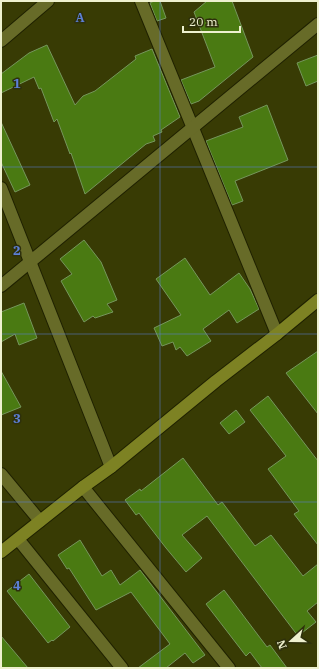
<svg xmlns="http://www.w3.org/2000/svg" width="319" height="669" font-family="'IBM Plex Serif',serif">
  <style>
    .building { fill: #4a7a12; stroke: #75965c }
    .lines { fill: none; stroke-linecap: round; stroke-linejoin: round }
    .street-casing { stroke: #1f2100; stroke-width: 14 }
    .secondary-casing { stroke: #1f2100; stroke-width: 14 }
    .street { stroke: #676b28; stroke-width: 12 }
    .secondary { stroke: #7d8223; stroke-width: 12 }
    .grid { fill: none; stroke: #5c7fd5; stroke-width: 1; stroke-opacity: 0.55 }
    .grid-label { font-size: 13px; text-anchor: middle; font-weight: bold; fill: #5c7fd5; stroke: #2e300c; stroke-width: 3; stroke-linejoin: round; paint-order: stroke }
  </style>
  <rect width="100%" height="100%" fill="#383b04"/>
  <!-- building -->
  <g class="building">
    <path d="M154,1h6l6,17 -9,3 -7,-18z"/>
    <path d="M207,1h25l21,56 -54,44 -8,3 -10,-24 34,-13 -21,-55z"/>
    <path d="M47,45l28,60 8,-9 12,-5 41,-32 -1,-3 17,-7 28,68 -19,13 1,2 -9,4 2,5 -9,3 -61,50 -14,-41 -1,1 -13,-35 -3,3 -13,-34 -2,1 -5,-12 -33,16v-19l28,-21z"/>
    <path d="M318,55v26l-12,5 -9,-23z"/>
    <path d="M267,105l21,55 -53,21 8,20 -11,4 -26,-64 37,-14 -4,-10z"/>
    <path d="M1,122l29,63 -15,7 -14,-30z"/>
    <path d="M84,240l17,22 16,38 -10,4 6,8 -18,6 -2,-2 -9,6 -23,-41 11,-7 -12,-15z"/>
    <path d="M185,258l25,37 29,-22 11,16 9,20 -22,14 -8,-13 -26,19 8,12 -24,15 -7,-9 -4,3 -3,-8 -11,4 -8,-18 27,-13 -25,-36z"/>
    <path d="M24,303l13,35 -18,7 -4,-11 -14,8v-30z"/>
    <path d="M318,351v63l-32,-41z"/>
    <path d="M1,371l20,36 -20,8z"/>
    <path d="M268,396l50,65v84l-24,-31 5,-3 -31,-42 18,-13 -36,-46z"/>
    <path d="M236,410l9,12 -16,12 -9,-11z"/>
    <path d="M183,458l35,47 4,-3 33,44 16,-11 32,41 15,-12v38l-11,9 9,11 -18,14 -91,-120 -25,19 20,23 -16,14 -20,-24 -27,-35 -3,2 -11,-15 15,-11 1,2z"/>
    <path d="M80,540l22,36 9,-6 9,15 20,-15 65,85 -12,8 -8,-10 -19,15h-28l32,-24 -39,-52 -35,18 -27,-42 -2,1 -9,-14z"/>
    <path d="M29,574l41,53 -17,14 -1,-1 -4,3 -41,-52z"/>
    <path d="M224,590l43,57 3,-2 17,23h-25l-12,-16 -4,4 -40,-52z"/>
    <path d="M1,636l27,32h-27z"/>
  </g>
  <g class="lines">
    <!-- street casing -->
    <g class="street-casing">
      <g id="street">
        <path d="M141,1l136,333"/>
        <path d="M1,41l47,-40"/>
        <path d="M1,188l110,279"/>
        <path d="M1,286l317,-262"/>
        <path d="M1,474l39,47"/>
        <path d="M83,487l146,181"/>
        <path d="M18,539l104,129"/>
      </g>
    </g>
    <!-- secondary casing -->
    <g class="secondary-casing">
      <path id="secondary" d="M1,552l82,-65 28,-20 105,-86 61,-47 41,-34"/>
    </g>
    <!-- street -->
    <use href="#street" class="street"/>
    <!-- secondary -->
    <use href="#secondary" class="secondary"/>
  </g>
  <!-- grid -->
  <path class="grid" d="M160,1v667M1,167h317M1,334h317M1,502h317"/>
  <g class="grid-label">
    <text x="80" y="22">A</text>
    <text x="17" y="88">1</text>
    <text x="17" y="255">2</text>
    <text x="17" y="423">3</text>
    <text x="17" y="590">4</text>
  </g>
  <!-- border -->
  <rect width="319" height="669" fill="none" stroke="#eef1cf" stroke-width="4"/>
  <!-- north arrow -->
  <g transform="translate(291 641) rotate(249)" stroke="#2e300c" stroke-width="3" paint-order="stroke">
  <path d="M0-3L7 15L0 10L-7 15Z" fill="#eef1cf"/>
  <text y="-6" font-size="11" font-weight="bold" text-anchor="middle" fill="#eef1cf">N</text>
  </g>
  <!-- scale -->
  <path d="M183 26v6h57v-6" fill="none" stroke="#eef1cf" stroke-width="2"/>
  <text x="189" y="26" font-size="12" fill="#eef1cf" stroke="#2e300c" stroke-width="3" paint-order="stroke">20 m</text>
</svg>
